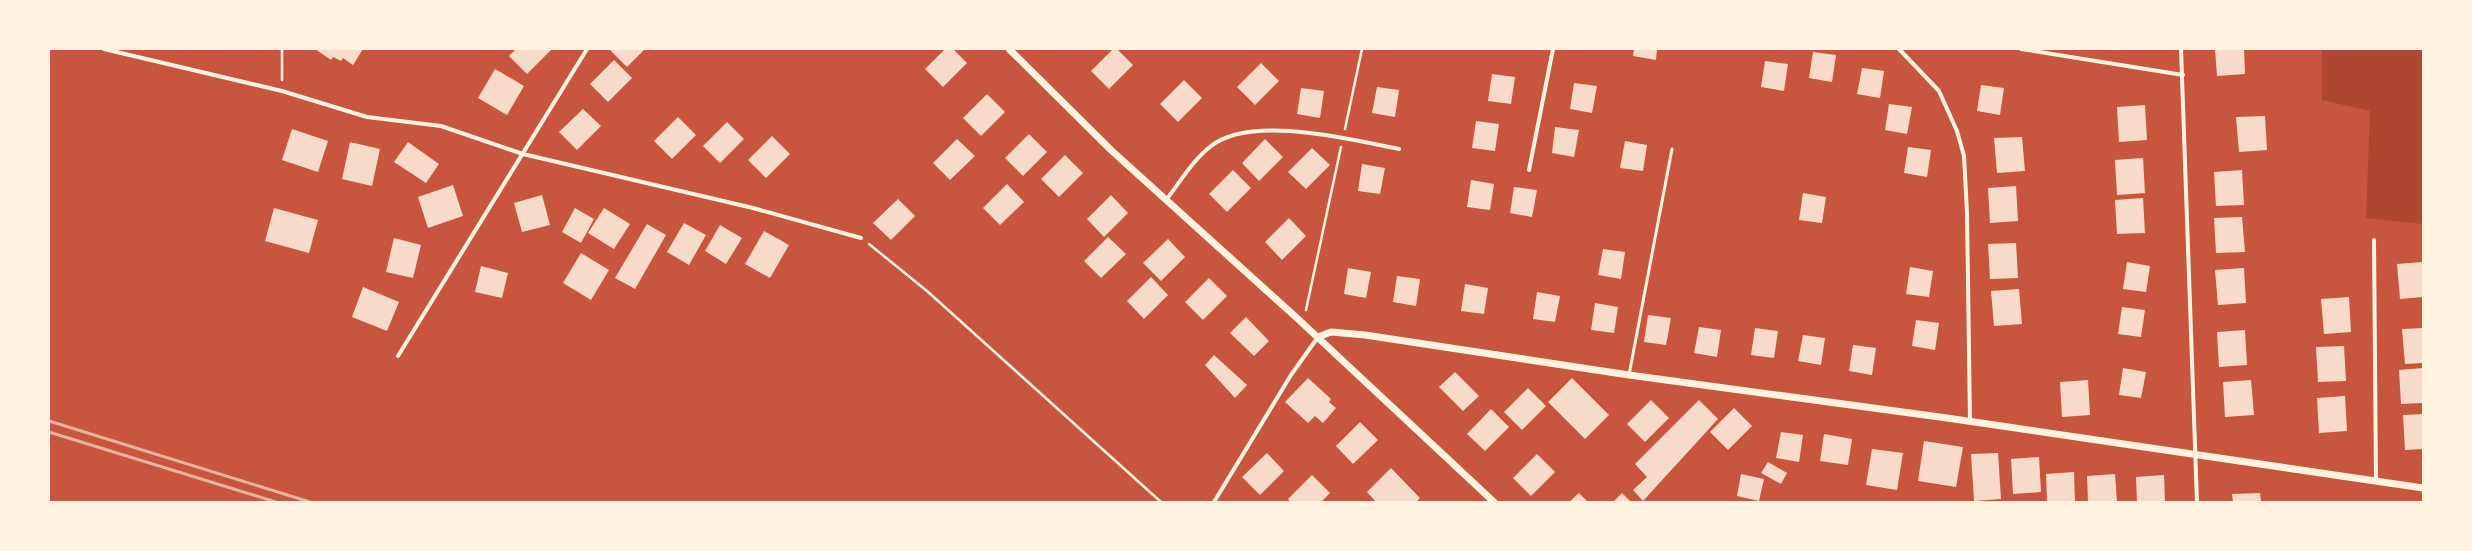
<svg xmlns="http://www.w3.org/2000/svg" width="2472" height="551" font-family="'Source Serif 4',serif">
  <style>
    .green { fill: #ae4732 }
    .building { fill: #f7dbc8 }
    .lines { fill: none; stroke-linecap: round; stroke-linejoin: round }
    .path { stroke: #fff3e0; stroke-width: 2.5 }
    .service { stroke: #fff3e0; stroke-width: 3 }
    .minor { stroke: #fff3e0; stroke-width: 4 }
    .tertiary { stroke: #fff3e0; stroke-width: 7 }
    .rail { stroke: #e9b49f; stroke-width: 3 }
  </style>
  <rect width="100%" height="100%" fill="#c8553d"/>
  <!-- green -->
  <path class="green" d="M2322,49h101v175l-57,-6 4,-107 -48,-11z"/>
  <!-- building -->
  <g class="building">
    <path d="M315,49h48l-10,16 -10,-7 -2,3 -8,-4 -2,3z"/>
    <path d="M516,49h34l1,1 -24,24 -18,-18z"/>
    <path d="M609,49h36l-18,18z"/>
    <path d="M945,49h8l14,14 -24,24 -18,-18z"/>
    <path d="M1113,49h4l16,16 -24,24 -18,-18z"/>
    <path d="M1634,49h23l-1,11 -23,-4z"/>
    <path d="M2215,49h29l1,25 -28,2z"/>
    <path d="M1813,52l23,3 -4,27 -23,-4z"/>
    <path d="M614,60l18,18 -24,24 -18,-18z"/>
    <path d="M1765,61l23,3 -4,27 -23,-4z"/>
    <path d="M1261,63l18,18 -24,24 -18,-18z"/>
    <path d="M1862,68l22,3 -4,27 -23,-4z"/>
    <path d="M495,69l29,17 -17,29 -29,-17z"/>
    <path d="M1492,74l23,3 -4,27 -23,-3z"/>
    <path d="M1184,80l18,18 -24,24 -18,-18z"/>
    <path d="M1574,83l23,3 -5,27 -22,-4z"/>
    <path d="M1981,85l23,3 -4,27 -23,-4z"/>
    <path d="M1377,87l22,3 -4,27 -23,-4z"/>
    <path d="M1301,88l23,3 -4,27 -23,-4z"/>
    <path d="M987,94l18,18 -24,24 -18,-18z"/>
    <path d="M1889,104l23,3 -5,27 -22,-4z"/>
    <path d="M2145,105l2,35 -28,2 -2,-35z"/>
    <path d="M583,109l18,17 -24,24 -18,-18z"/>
    <path d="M2265,116l2,34 -28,2 -3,-35z"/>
    <path d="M678,117l18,18 -24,24 -18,-18z"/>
    <path d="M1476,121l23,3 -4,27 -23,-3z"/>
    <path d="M727,122l17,17 -24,24 -17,-17z"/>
    <path d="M1555,127l24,3 -5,27 -22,-4z"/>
    <path d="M292,129l36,12 -10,31 -36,-12z"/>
    <path d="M1029,134l18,18 -24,24 -18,-18z"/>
    <path d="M772,136l18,18 -24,24 -18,-18z"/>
    <path d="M2022,137l3,34 -28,2 -3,-35z"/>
    <path d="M957,139l18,17 -25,24 -17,-17z"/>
    <path d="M1265,139l18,18 -24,24 -17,-18z"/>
    <path d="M1625,141l22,4 -4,26 -23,-3z"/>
    <path d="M350,142l30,7 -8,37 -30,-7z"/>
    <path d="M408,142l31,22 -13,19 -32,-21z"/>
    <path d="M1908,147l23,3 -4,27 -23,-4z"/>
    <path d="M1312,148l18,17 -24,24 -18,-17z"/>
    <path d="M1065,155l18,18 -24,24 -18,-18z"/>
    <path d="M2143,158l2,35 -28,2 -2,-35z"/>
    <path d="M1362,164l23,4 -5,26 -22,-3z"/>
    <path d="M1233,170l18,18 -24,24 -18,-18z"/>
    <path d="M2242,170l2,35 -28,1 -2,-34z"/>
    <path d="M1471,180l23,4 -4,26 -23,-3z"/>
    <path d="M1007,184l17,18 -24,23 -17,-17z"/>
    <path d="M453,185l10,31 -35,12 -10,-31z"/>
    <path d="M2016,186l2,35 -28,2 -2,-35z"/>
    <path d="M1514,187l23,3 -5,27 -22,-4z"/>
    <path d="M1803,193l23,4 -4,26 -23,-3z"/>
    <path d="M542,195l8,30 -28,7 -8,-29z"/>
    <path d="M1111,195l17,18 -24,24 -17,-18z"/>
    <path d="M2143,198l2,35 -28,1 -2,-34z"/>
    <path d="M898,199l17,17 -24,24 -18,-17z"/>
    <path d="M274,208l44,12 -9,33 -44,-12z"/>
    <path d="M575,208l19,11 -13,24 -19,-11z"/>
    <path d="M604,208l26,16 -16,25 -26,-16z"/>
    <path d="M2242,217l3,35 -29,1 -2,-35z"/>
    <path d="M1289,218l17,18 -24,24 -17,-18z"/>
    <path d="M684,223l22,12 -17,30 -22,-13z"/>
    <path d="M647,224l19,11 -31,54 -20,-11z"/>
    <path d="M720,225l22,13 -16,26 -21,-13z"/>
    <path d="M764,231l25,14 -19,33 -25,-14z"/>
    <path d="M1108,237l18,17 -25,24 -17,-17z"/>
    <path d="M394,238l27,7 -8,33 -27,-6z"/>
    <path d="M1168,239l17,18 -24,24 -18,-18z"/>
    <path d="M2016,243l2,35 -28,1 -2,-35z"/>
    <path d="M1603,249l22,3 -4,27 -23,-4z"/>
    <path d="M581,253l28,17 -18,30 -28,-17z"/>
    <path d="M2127,262l23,4 -4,26 -23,-3z"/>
    <path d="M2423,262v35l-23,2 -3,-35z"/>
    <path d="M481,266l27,7 -6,25 -27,-6z"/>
    <path d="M1910,267l23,4 -4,26 -23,-3z"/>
    <path d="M1348,268l23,4 -5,26 -22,-4z"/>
    <path d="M2244,268l2,35 -28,2 -3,-35z"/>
    <path d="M1397,276l23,3 -4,27 -23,-4z"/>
    <path d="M1151,277l17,18 -24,24 -17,-18z"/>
    <path d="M1209,278l18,18 -24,24 -18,-18z"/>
    <path d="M1465,284l23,4 -4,26 -23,-3z"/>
    <path d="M363,287l36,15 -12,29 -35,-14z"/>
    <path d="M2019,289l3,35 -28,2 -3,-35z"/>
    <path d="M1537,292l23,4 -5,26 -22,-3z"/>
    <path d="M2349,297l2,35 -27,2 -3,-35z"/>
    <path d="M1595,303l23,4 -4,26 -23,-3z"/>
    <path d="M2122,307l23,3 -4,27 -23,-3z"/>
    <path d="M1648,315l23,3 -5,27 -22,-3z"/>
    <path d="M1246,317l23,24 -15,15 -24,-23z"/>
    <path d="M1916,320l23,3 -4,27 -23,-4z"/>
    <path d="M1699,327l22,3 -4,27 -23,-4z"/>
    <path d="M1755,328l23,3 -4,27 -23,-3z"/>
    <path d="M2423,328v35l-18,1 -3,-35z"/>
    <path d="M2245,330l2,35 -28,2 -2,-35z"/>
    <path d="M1803,335l22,3 -4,27 -23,-4z"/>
    <path d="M1853,345l23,3 -4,27 -23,-4z"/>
    <path d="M2344,346l2,35 -28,1 -2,-35z"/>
    <path d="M1214,355l33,30 -12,13 -30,-33z"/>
    <path d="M2123,368l23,4 -5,26 -22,-3z"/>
    <path d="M2423,368v35l-22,1 -2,-34z"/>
    <path d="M1455,372l24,24 -16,15 -24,-24z"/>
    <path d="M1308,378l23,21 -2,3 7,6 -13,15 -8,-7 -7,7 -23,-21z"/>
    <path d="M1572,378l37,37 -24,24 -37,-37z"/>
    <path d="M2088,380l2,35 -28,2 -2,-35z"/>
    <path d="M2251,380l3,35 -29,2 -2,-35z"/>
    <path d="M1528,388l18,18 -24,24 -18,-18z"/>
    <path d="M2345,396l2,35 -28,2 -2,-35z"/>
    <path d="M1651,400l18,18 -24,24 -18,-18z"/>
    <path d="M1699,400l19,19 -75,82 -10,-11 14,-13 -12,-13z"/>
    <path d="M1734,408l18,18 -24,24 -18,-18z"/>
    <path d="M1491,409l18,18 -24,24 -18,-17z"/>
    <path d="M2423,414v35l-18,1 -2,-35z"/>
    <path d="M1360,422l18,18 -25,24 -17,-18z"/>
    <path d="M1781,432l22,3 -4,27 -23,-4z"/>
    <path d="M1824,434l28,5 -4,26 -28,-4z"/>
    <path d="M1924,441l39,6 -7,40 -38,-6z"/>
    <path d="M1872,449l31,4 -6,37 -31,-5z"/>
    <path d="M1267,453l17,18 -24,24 -18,-18z"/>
    <path d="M1998,453l3,46 -27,2 -3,-47z"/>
    <path d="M1537,454l18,18 -24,24 -18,-18z"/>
    <path d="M2039,457l2,35 -28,2 -2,-35z"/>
    <path d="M1768,462l19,11 -6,11 -20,-11z"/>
    <path d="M1391,468l29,30 -4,4h-40l-9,-10z"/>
    <path d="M2074,472l1,30h-28l-1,-28z"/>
    <path d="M1741,474l23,5 -5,22 -22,-5z"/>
    <path d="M2115,474l2,28h-29l-1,-26z"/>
    <path d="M1312,475l18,18 -9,9h-31l-2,-3z"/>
    <path d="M2164,475l1,27h-28l-1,-25z"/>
    <path d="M1579,493l9,9h-19z"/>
    <path d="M1622,493l9,9h-18z"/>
    <path d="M2260,493l1,9h-28l-1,-8z"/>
  </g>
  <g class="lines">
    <!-- path -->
    <g class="path">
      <path d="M282,80v-31"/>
      <path d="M1345,129l17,-80"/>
      <path d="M869,244l58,47 234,211"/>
      <path d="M1306,310l35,-163"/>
    </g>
    <!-- service -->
    <path class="service" d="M1629,375l43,-226"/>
    <!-- minor -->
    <g class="minor">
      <path d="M104,49l178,42 85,26 74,9 82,28 230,54 108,30"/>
      <path d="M1899,49l40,42 18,40 7,25 3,57 3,208"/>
      <path d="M2021,49l162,26"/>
      <path d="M2181,49l16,453"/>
      <path d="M1529,170l24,-121"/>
      <path d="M1166,200c14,-18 27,-40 45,-54 41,-32 141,-6 188,3"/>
      <path d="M2374,240l2,240"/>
      <path d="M398,356l189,-307"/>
      <path d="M1214,502l77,-127 27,-38"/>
    </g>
    <!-- tertiary -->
    <g class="tertiary">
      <path d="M1009,49l103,102 186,168 196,183"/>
      <path d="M1318,337l13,-5 34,3 264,40 318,43 476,70"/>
    </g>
    <!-- rail -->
    <g class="rail">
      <path d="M49,421l261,81"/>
      <path d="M49,432l227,70"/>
    </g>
  </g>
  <!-- border -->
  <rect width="2472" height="551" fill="none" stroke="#fff3e0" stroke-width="100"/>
</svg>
